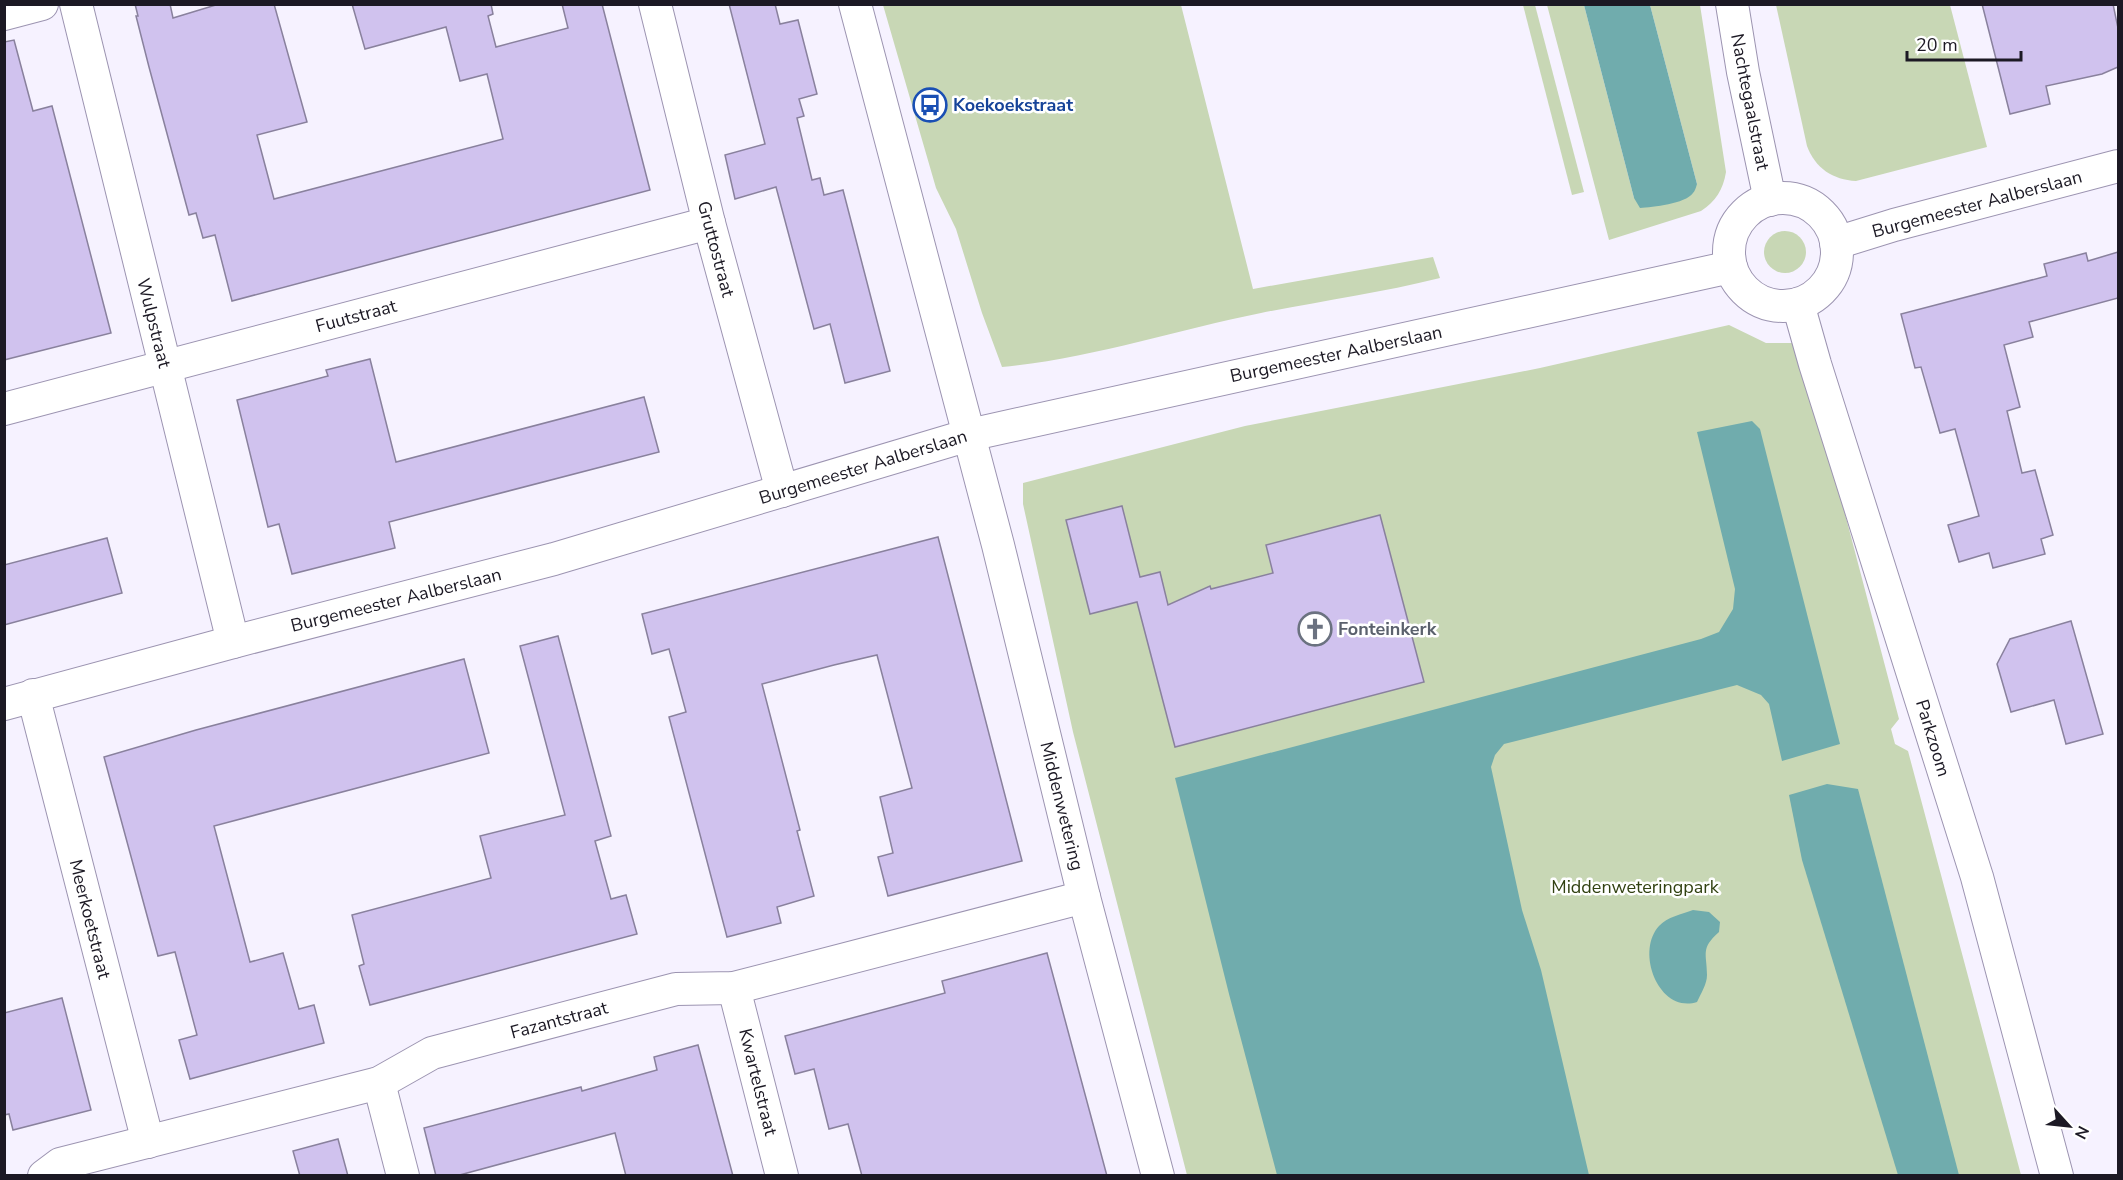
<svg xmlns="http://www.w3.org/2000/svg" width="2123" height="1180" font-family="'Nunito Sans',sans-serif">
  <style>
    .green { fill: #c8d7b5 }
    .water { fill: #70acad }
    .building { fill: #d0c2ee; stroke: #89819d; stroke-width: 1.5 }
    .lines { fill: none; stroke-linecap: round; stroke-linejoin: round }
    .minor-casing { stroke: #9c94b1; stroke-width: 34 }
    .minor { stroke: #fff; stroke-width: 32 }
    .labels { text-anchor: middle; stroke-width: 5; stroke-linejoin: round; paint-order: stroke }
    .street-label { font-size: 18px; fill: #1c1924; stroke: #fff }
    .transit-label { font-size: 18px; font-weight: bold; fill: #164399; stroke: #fff; text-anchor: start }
    .worship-label { font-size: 18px; font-weight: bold; fill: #5b616d; stroke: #fff; text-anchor: start }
    .park-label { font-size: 18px; fill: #314111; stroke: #fff }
  </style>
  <rect width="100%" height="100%" fill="#f6f2ff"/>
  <!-- green -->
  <g class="green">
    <path d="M883,5h298l72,284 180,-32 7,21c-60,15 -119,23 -179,35 -86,17 -171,46 -259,54l-20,-54 -26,-84 -20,-41z"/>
    <path d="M1523,5h12l49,187 -12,3z"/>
    <path d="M1547,5h37l50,193 63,-14 -47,-179h50l26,167c-3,18 -10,29 -25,39l-92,29z"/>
    <path d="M1776,5h174l37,142 -131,34c-23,-1 -41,-13 -49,-35z"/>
    <circle cx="1785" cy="252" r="21"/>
    <path d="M1729,325l37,18h34l99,376 -8,10 4,15 13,7 113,424h-834l-114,-443 -50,-228v-21l222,-57 295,-58z"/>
  </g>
  <!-- water -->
  <g class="water">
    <path d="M1584,5h66l47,179c-1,3 -2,7 -4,9 -8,11 -40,14 -53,15l-6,-10z"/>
    <path d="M1752,421l8,8 80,315 -58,17 -13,-57 -8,-9 -24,-10 -233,59 -9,11 -4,12 31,143 19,60 48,205h-312l-48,-181 -54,-216 526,-139 18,-7 14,-23 2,-20 -38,-157z"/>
    <path d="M1827,784l31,5 101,386h-61l-96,-315 -13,-65z"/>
    <path d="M1693,910l16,2 11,10 -1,10c-19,17 -12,21 -12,43 0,9 -6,18 -10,27 -38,12 -62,-50 -38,-76 8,-9 23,-12 34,-16z"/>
  </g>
  <!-- building -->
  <g class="building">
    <path d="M135,4h35l3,14 46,-14h55l33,118 -50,13 17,64 229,-60 -16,-65 -27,7 -14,-54 -81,22 -13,-45h139l2,10 -5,2 8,31 72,-19 -6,-24h40l48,186 -418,111 -17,-66 -12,3 -7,-25 -7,2 -40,-148 -13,-51h2z"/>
    <path d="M729,4h46l5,20 18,-4 19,74 -18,5 5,17 -7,2 15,62 8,-2 4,17 19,-5 47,181 -45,12 -15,-59 -16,5 -38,-142 -41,12 -10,-44 40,-11z"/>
    <path d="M1982,4h131l5,24v39l-16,7 -56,12 4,18 -40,10z"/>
    <path d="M14,40l19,71 19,-5 59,227 -107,27v-318z"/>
    <path d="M2118,252v46l-89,24 4,15 -29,8 16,62 -13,4 15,62 13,-3 18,65 -12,4 4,15 -52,14 -4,-15 -30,9 -11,-37 31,-9 -24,-87 -15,4 -19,-66 -6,1 -14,-54 146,-38 -3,-12 42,-11 2,8z"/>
    <path d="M370,359l26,103 248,-65 15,55 -270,70 6,26 -103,26 -13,-50 -11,3 -31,-127 91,-24 -2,-6z"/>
    <path d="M1122,506l18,71 20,-5 8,33 42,-19 1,3 62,-16 -7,-28 114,-30 44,167 -249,65 -38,-145 -47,12 -24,-94z"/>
    <path d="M938,537l84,324 -134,35 -10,-39 15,-4 -13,-56 32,-9 -35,-133 -43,10 -72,19 38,146 -3,1 17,65 -37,11 4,16 -54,14 -58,-220 17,-5 -17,-63 -17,5 -10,-40z"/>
    <path d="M107,538l15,55 -118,32v-60z"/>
    <path d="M2071,621l32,113 -37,10 -12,-44 -43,12 -14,-48 13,-25z"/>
    <path d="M558,636l53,200 -16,5 16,58 15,-4 11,39 -267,71 -11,-39 5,-2 -12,-49 139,-37 -11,-42 85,-21 -45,-169z"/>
    <path d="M464,659l25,94 -275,73 36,136 33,-9 16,56 15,-4 10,38 -134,36 -11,-39 18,-5 -22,-83 -17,4 -54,-199 92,-27z"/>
    <path d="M1047,953l60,223h-245l-14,-52 -19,5 -15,-60 -19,5 -10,-38 160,-43 -3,-12z"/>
    <path d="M62,998l29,112 -78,20 -4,-16 -5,1v-102z"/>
    <path d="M698,1045l35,131h-107l-11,-43 -159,43h-20l-12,-48 157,-41 1,4 75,-21 -3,-13z"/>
    <path d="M338,1139l10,37h-48l-7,-25z"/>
  </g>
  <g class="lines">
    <!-- minor casing -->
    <g class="minor-casing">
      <g id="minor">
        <path d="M76,4l157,638"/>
        <path d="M655,4l54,219 73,268"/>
        <path d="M855,4l143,541 86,352 74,279"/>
        <path d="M1732,4l11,68 27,128"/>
        <path d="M4,14l38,-10"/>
        <circle cx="1783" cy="252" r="54"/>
        <path d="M1836,243l58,-18 224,-59"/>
        <path d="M1798,304l17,60 162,513 80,299"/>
        <path d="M4,409l705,-186"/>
        <path d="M33,695l115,447"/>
        <path d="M4,704l229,-62 321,-83 415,-124 762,-168"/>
        <path d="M734,988l48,188"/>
        <path d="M379,1083l24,93"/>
        <path d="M44,1176l16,-12 319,-81 53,-30 244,-64 58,-1 350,-91"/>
      </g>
    </g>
    <!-- minor -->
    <use href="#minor" class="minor"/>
  </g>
  <!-- icons -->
  <defs>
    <g id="bus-ring" transform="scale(1.725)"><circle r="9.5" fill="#fff" stroke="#1a4fb4" stroke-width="1.5"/><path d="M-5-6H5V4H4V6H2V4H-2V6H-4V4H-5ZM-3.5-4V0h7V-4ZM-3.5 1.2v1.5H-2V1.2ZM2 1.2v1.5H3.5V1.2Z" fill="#1a4fb4"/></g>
    <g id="church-ring" transform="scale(1.725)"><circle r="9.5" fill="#fff" stroke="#6b7280" stroke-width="1.5"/><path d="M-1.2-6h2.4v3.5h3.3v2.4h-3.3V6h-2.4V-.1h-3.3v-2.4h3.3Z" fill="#6b7280"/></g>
  </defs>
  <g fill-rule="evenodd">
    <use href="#bus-ring" x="930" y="105"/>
    <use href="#church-ring" x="1315" y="629"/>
  </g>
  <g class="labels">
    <!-- street labels -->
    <g class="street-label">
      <text transform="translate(1750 102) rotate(79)" y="6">Nachtegaalstraat</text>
      <text transform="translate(1977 204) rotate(-15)" y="6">Burgemeester Aalberslaan</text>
      <text transform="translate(716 249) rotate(75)" y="6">Gruttostraat</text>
      <text transform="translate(356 316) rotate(-15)" y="6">Fuutstraat</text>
      <text transform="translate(154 323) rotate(76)" y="6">Wulpstraat</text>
      <text transform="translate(1336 354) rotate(-12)" y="6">Burgemeester Aalberslaan</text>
      <text transform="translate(863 467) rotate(-17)" y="6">Burgemeester Aalberslaan</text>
      <text transform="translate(396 600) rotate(-14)" y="6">Burgemeester Aalberslaan</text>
      <text transform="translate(1933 738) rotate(73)" y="6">Parkzoom</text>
      <text transform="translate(1062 806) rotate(76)" y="6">Middenwetering</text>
      <text transform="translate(90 919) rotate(76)" y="6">Meerkoetstraat</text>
      <text transform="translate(559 1020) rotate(-15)" y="6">Fazantstraat</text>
      <text transform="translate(758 1082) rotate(76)" y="6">Kwartelstraat</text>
    </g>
    <!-- transit labels -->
    <g class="transit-label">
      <text x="953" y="111">Koekoekstraat</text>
    </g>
    <!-- worship labels -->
    <g class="worship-label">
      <text x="1338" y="635">Fonteinkerk</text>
    </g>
    <!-- park labels -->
    <g class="park-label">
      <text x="1635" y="893">Middenweteringpark</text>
    </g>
  </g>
  <!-- border -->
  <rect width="2123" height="1180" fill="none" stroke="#1c1924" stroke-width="12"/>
  <!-- north arrow -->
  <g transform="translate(2069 1126) rotate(117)" stroke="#ffffff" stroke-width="4.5" paint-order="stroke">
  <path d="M0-4.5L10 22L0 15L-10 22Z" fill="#1c1924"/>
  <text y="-9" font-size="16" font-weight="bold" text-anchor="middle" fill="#1c1924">N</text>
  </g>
  <!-- scale -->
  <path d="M1907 51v9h114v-9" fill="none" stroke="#1c1924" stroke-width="3"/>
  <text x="1916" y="51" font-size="18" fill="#1c1924" stroke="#ffffff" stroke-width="4.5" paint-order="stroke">20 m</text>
</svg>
